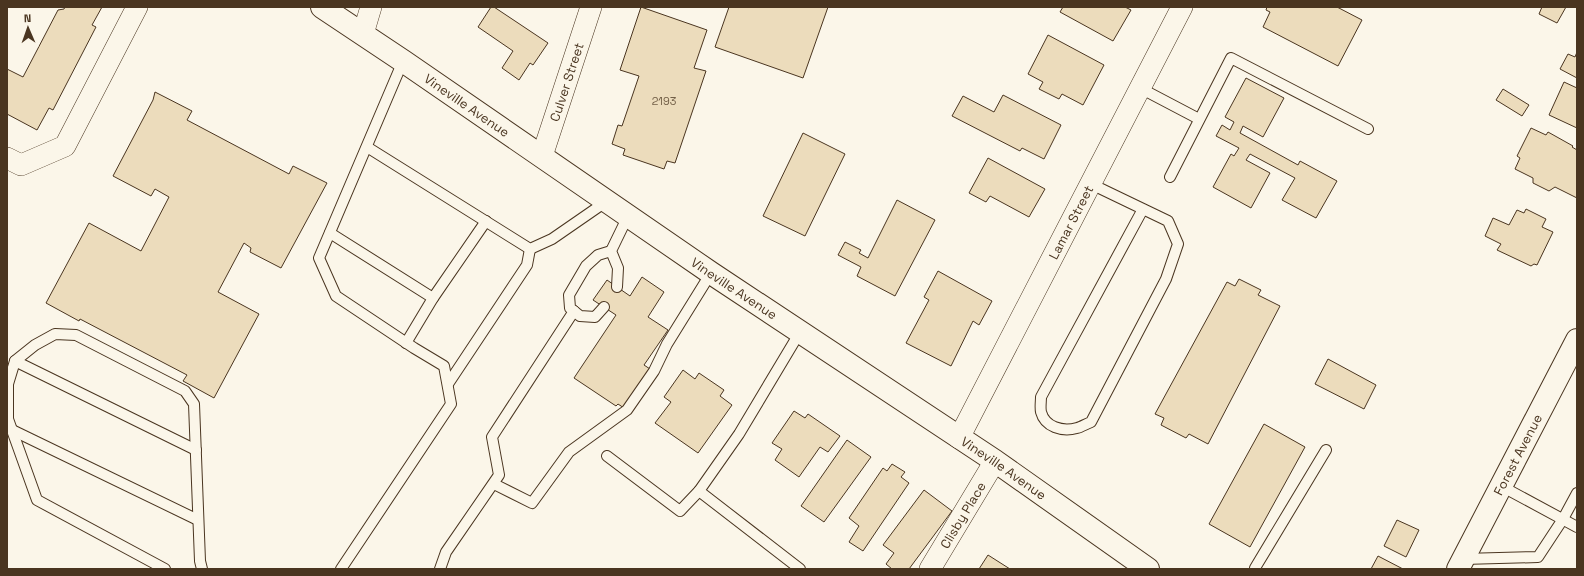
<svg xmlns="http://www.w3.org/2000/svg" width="1584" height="576" font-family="'Space Grotesk',sans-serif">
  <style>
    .building { fill: #ecdcbc; stroke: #4a3520 }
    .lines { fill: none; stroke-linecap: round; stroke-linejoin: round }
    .service-casing { stroke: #4a3520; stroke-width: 12 }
    .minor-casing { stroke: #4a3520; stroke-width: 22 }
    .tertiary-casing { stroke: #4a3520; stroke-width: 24 }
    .primary-casing { stroke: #4a3520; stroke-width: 24 }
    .service { stroke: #fbf6e9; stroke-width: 10 }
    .minor { stroke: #fbf6e9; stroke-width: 21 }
    .tertiary { stroke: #fbf6e9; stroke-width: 22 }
    .primary { stroke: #fbf6e9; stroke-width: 22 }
    .labels { text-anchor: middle; stroke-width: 3; stroke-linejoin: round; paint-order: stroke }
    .number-label { font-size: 11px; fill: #725f47 }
    .street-label { font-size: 13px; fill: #4a3520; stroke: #fbf6e9 }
  </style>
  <rect width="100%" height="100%" fill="#fbf6e9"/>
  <!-- building -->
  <g class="building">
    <path d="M65,7h37l-10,18 4,2 -43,83 -4,-2 -12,22 -30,-16v-45l16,8 35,-67 6,-1z"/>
    <path d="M491,7h3l54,36 -15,22 -3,-2 -11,17 -17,-12 11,-17 -35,-24z"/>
    <path d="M641,7l66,23 -13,38 12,3 -31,92 -8,-2 -3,8 -41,-14 2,-6 -13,-5 6,-19 4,1 17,-50 -19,-6z"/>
    <path d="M729,7h99l-25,71 -88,-31z"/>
    <path d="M1063,7h62l6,3 -18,31 -53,-29z"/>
    <path d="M1267,7h70l25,13 -24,46 -75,-39 7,-15 -4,-2z"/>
    <path d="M1542,7h24l-9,16 -18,-9z"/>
    <path d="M1048,35l56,30 -21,40 -21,-11 -3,5 -20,-10 4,-7 -15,-8z"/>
    <path d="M1577,52v26l-17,-9 8,-15 7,3z"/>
    <path d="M1246,78l38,20 -21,39 -20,-11 -3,7 58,32 2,-4 37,20 -21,37 -34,-18 13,-22 -45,-24 -4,6 24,13 -19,35 -38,-21 18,-33 3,2 5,-8 -23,-12 6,-11 8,5 4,-8 -9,-5z"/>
    <path d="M1564,82l13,6v40l-28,-13z"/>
    <path d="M1503,89l26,16 -7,11 -26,-16z"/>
    <path d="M155,92l37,19 -5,9 102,54 4,-8 34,17 -46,85 -31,-16 1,-4 -7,-5 -26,49 41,22 -45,84 -31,-17 4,-6 -107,-56 -1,2 -33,-18 43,-80 52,28 28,-54 -14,-8 -4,7 -38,-20 40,-76z"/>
    <path d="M1003,95l58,30 -17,34 -22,-11 -2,3 -68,-35 11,-20 31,16z"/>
    <path d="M1531,128l15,7 2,-3 25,14 -1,1 5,3v48l-22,-11 -6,4 -16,-8v-5l-18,-9 5,-11 -3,-2z"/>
    <path d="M803,133l42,21 -40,82 -42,-20z"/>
    <path d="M988,158l57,31 -16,28 -39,-21 -4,6 -17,-9z"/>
    <path d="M897,200l38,20 -40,76 -38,-20 4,-9 -23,-12 7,-13 16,8 -2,3 9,5z"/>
    <path d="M1526,209l20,10 -4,8 11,5 -16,33 -3,-1 -3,2 -34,-16 4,-6 -16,-8 8,-18 16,7 8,-15 7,3z"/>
    <path d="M938,271l54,30 -13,24 -6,-4 -22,45 -45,-23 23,-43 -5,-3z"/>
    <path d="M642,277l22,15 -16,25 20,13 -24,35 9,6 -26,39 -9,-6 -2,2 -42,-28 42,-63 -23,-15 14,-20 23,16z"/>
    <path d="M1239,279l22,11 -3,5 22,11 -72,138 -19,-10 -3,4 -25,-13 3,-7 -9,-4 72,-132 8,4z"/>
    <path d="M1328,359l48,26 -12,24 -49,-25z"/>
    <path d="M683,370l12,9 4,-6 25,17 -4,6 12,9 -34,48 -43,-30 16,-21 -7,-5z"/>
    <path d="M794,411l11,7 3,-4 32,22 -12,16 -8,-5 -21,30 -24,-17 7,-11 -10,-6z"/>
    <path d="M1264,424l41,23 -55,100 -41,-23z"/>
    <path d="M847,440l24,17 -47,65 -23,-16z"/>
    <path d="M892,464l13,8 -4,5 8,6 -46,68 -14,-9 10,-16 -10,-8 34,-50 4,3z"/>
    <path d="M924,490l28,21 -43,58h-17l-6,-5 8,-11 -11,-8z"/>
    <path d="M1397,520l22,10 -13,27 -22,-11z"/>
    <path d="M988,555l22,14h-31z"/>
    <path d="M1378,556l25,13h-32z"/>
  </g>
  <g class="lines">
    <!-- service casing -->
    <g class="service-casing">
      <g id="service">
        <path d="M1140,88l59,31"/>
        <path d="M367,147l163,102 22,-10 55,-38"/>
        <path d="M1170,177l61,-119 137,71"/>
        <path d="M1091,184l77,37 10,23 -12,35 -75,143c-5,2 -10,5 -14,6 -15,4 -32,-1 -36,-16 -1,-4 0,-11 0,-15l102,-188"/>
        <path d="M330,233l103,65 53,-77"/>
        <path d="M617,287l1,-19 -7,-17 17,-35"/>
        <path d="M604,307l-9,10 -15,-1 -10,-8 -1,-13 17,-29 12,-11 13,-4"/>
        <path d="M800,332l-61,102 -40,57 101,78"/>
        <path d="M406,343l27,-45"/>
        <path d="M15,361l181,89"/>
        <path d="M448,384l79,-119 3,-16"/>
        <path d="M12,430l186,90"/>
        <path d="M607,456l73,55 19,-20"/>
        <path d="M494,484l38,19 37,-51 58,-42 27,-39 13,-27 44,-71"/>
        <path d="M1501,486l76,41"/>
        <path d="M1463,559l75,-2 25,-38 14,-26"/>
        <path d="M1255,568l71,-118"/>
        <path d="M165,569l-128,-69 -29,-81v-35l7,-23 20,-16 20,-11 21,1 109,56 9,13 6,157 2,8"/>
        <path d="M341,569l110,-165 -7,-38 -30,-18 -78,-52 -17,-38 84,-197"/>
        <path d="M440,569l6,-17 53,-77 -7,-38 82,-126"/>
      </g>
    </g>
    <!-- minor casing -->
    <g class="minor-casing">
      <g id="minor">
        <path d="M363,34l8,-27"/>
        <path id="s1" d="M542,156l49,-149"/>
        <path d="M7,158l14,7 44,-19 72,-139"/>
        <path id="s2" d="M959,438l223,-431"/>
        <path id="s3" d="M930,569l65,-108"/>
      </g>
    </g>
    <!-- tertiary casing -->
    <g class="tertiary-casing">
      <g id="tertiary">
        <path id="s4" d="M1458,569l119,-229"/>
      </g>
    </g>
    <!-- primary casing -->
    <g class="primary-casing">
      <g id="primary">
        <path id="s5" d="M322,7l81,54 308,212 284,188 153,108"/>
      </g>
    </g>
    <!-- service -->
    <use href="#service" class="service"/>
    <!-- minor -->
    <use href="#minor" class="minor"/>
    <!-- tertiary -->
    <use href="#tertiary" class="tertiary"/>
    <!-- primary -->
    <use href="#primary" class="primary"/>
  </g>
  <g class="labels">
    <!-- number labels -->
    <g class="number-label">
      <text x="664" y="105">2193</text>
    </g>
    <!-- street labels -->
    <g class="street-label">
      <text dy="5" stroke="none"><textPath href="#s1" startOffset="78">Culver Street</textPath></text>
      <text dy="5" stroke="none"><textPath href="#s5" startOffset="175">Vineville Avenue</textPath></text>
      <text dy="5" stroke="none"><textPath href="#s2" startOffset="243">Lamar Street</textPath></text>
      <text dy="5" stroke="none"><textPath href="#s5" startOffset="499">Vineville Avenue</textPath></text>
      <text dy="5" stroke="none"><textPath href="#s4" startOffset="129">Forest Avenue</textPath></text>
      <text dy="5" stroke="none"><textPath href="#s5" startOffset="823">Vineville Avenue</textPath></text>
      <text dy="5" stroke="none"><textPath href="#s3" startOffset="63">Clisby Place</textPath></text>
    </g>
  </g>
  <!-- border -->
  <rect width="1584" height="576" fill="none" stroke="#4a3520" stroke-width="16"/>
  <!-- north arrow -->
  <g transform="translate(28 28) rotate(358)" stroke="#fbf6e9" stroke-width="3" paint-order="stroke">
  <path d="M0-3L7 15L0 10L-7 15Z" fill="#4a3520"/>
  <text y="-6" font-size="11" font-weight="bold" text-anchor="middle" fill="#4a3520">N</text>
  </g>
</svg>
